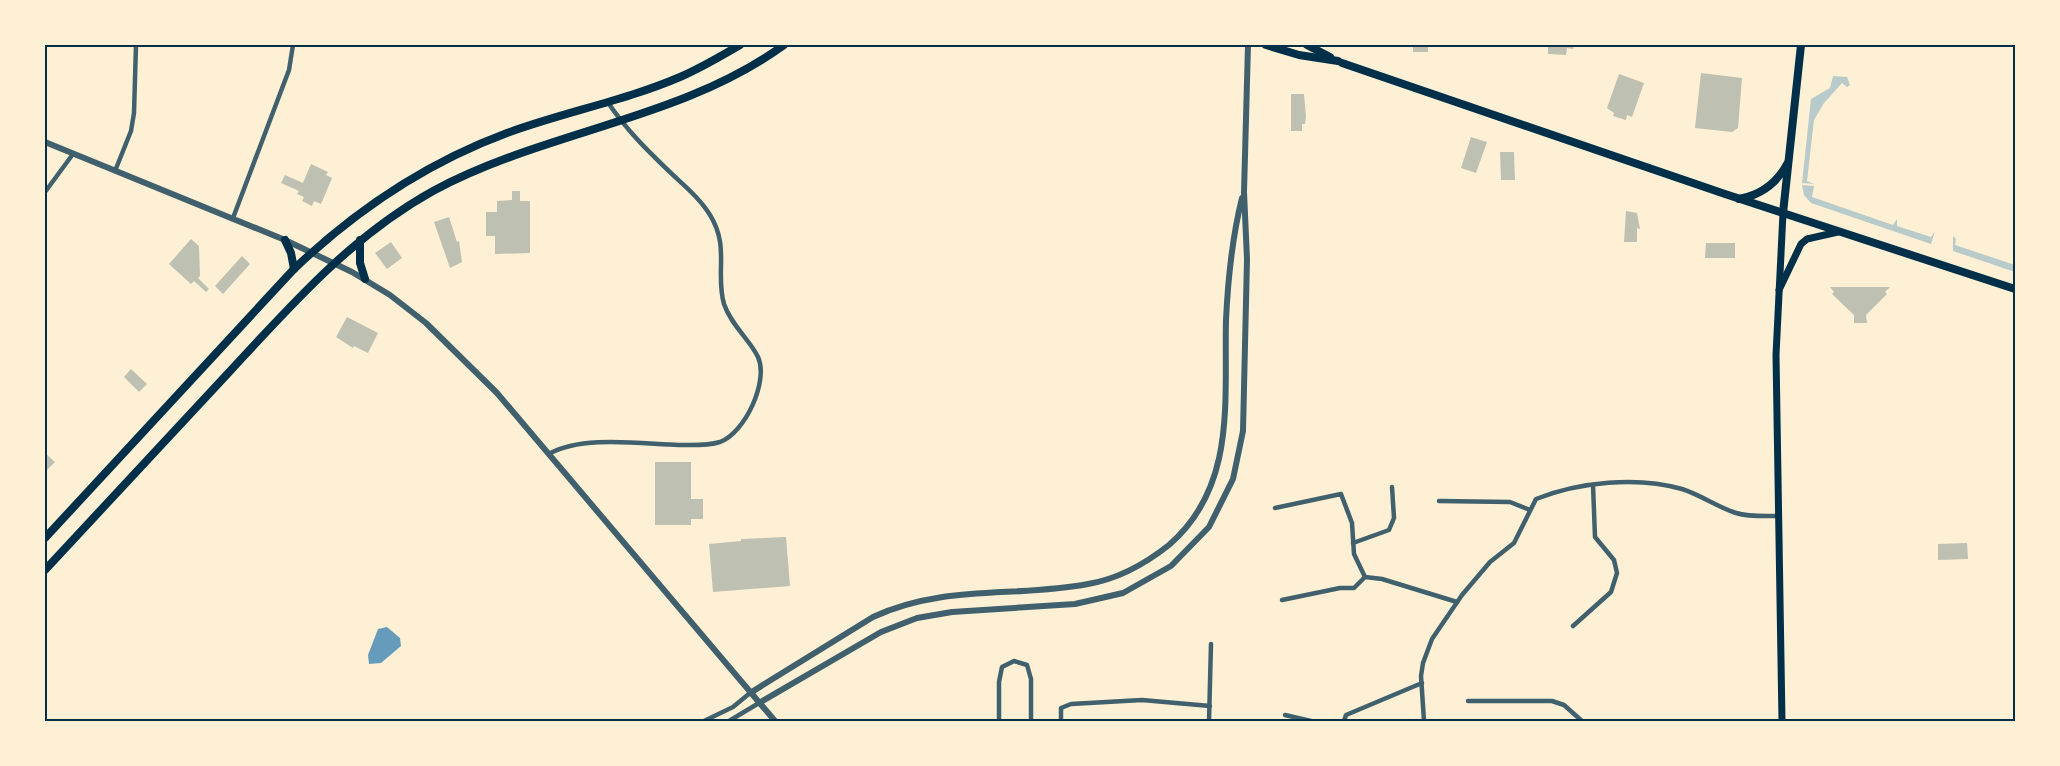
<svg xmlns="http://www.w3.org/2000/svg" width="2060" height="766" font-family="Roboto,sans-serif">
  <style>
    .green { fill: #b9caca }
    .water { fill: #669bbc }
    .building { fill: #bec0b2 }
    .lines { fill: none; stroke-linecap: round; stroke-linejoin: round }
    .minor { stroke: #3f606c; stroke-width: 4.5 }
    .tertiary { stroke: #3f606c; stroke-width: 6 }
    .secondary { stroke: #003049; stroke-width: 7 }
    .primary { stroke: #003049; stroke-width: 8 }
    .trunk { stroke: #003049; stroke-width: 8 }
    .neatline { fill: none; stroke: #003049; stroke-width: 2 }
  </style>
  <rect width="100%" height="100%" fill="#fdf0d5"/>
  <!-- green -->
  <g class="green">
    <path d="M1833,76l14,1 3,8 -3,2 -5,-4 -18,20 -10,17 -7,61 7,3 -12,-1 9,-84 19,-11z"/>
    <path d="M1802,185l12,1 -2,11 81,28 4,-6v7l34,11 4,-6 -4,13 -120,-41 -7,-8z"/>
    <path d="M1953,236l3,3 -1,6 60,20v7l-62,-21z"/>
  </g>
  <!-- water -->
  <path class="water" d="M387,627l13,11 1,8 -20,17 -12,1 -1,-9 10,-26z"/>
  <!-- building -->
  <g class="building">
    <rect x="1413" y="45" width="15" height="7"/>
    <path d="M1548,45h26l-1,4 -6,-1 -1,7 -18,-1z"/>
    <path d="M1701,73l41,5 -4,50 -6,4 -37,-4z"/>
    <path d="M1619,74l25,9 -12,34 -5,-2 -1,5 -13,-4 1,-3 -7,-5z"/>
    <path d="M1291,94h13l2,23 -1,7h-3v7h-11z"/>
    <path d="M1471,137l16,5 -11,31 -15,-5z"/>
    <path d="M1500,152h14l1,28h-14z"/>
    <path d="M311,164l17,8 -2,3 6,3 -11,26 -7,-3 -2,5 -10,-5 2,-4 -7,-3 2,-3 -18,-8 4,-8 18,8z"/>
    <path d="M512,191h8v10h10v52l-35,1v-18h-9v-24h11v-11l15,-1z"/>
    <path d="M1626,211l11,2 3,16 -3,-1v14h-13z"/>
    <path d="M449,217l8,25 2,-1 3,21 -12,6 -16,-46z"/>
    <path d="M191,239l8,7 1,30 -2,2 11,11 -3,3 -12,-11 -3,3 -22,-20z"/>
    <path d="M391,242l11,16 -15,11 -12,-16z"/>
    <path d="M1706,243h29v15h-30z"/>
    <path d="M242,256l8,8 -27,30 -8,-8z"/>
    <path d="M1830,287h60l-5,5 2,2 -21,21 1,8h-13v-8l-22,-21 2,-2z"/>
    <path d="M347,317l31,16 -10,20 -14,-7 -1,2 -17,-11z"/>
    <path d="M131,369l16,15 -8,8 -15,-15z"/>
    <path d="M45,453l10,9 -9,9 -1,-1z"/>
    <path d="M655,462h36v37h12v20h-12v6h-36z"/>
    <path d="M786,537l4,49 -77,6 -4,-48 32,-3v-2z"/>
    <path d="M1967,543l1,16 -30,1v-16z"/>
  </g>
  <g class="lines">
    <!-- minor -->
    <g class="minor">
      <path d="M115,171l16,-40 3,-18 2,-68"/>
      <path d="M45,192l28,-38"/>
      <path d="M233,218l56,-148 4,-25"/>
      <path d="M549,454c33,-19 93,-10 130,-9 13,0 28,1 41,-3 25,-9 49,-61 38,-85 -8,-17 -27,-32 -34,-53 -9,-31 6,-57 -14,-89 -9,-15 -23,-27 -36,-39 -25,-24 -48,-46 -67,-75"/>
      <path d="M1439,501l71,1 20,8"/>
      <path d="M1275,508l66,-14 11,29 2,31 11,23 17,2 75,23"/>
      <path d="M1353,543l36,-13 5,-12 -2,-31"/>
      <path d="M1282,600l58,-12h14l11,-11"/>
      <path d="M1573,626l38,-34 6,-19 -3,-13 -19,-23 -2,-52"/>
      <path d="M1468,701h84l12,4 18,16"/>
      <path d="M1285,715l26,6"/>
      <path d="M704,721l29,-14 17,-14"/>
      <path d="M729,721l30,-18"/>
      <path d="M999,721v-39l3,-15 12,-6 13,4 4,14v42"/>
      <path d="M1061,721v-13l10,-4 71,-4 68,6"/>
      <path d="M1209,721l2,-77"/>
      <path d="M1344,721l2,-6 76,-32"/>
      <path d="M1424,721l-3,-45 2,-13 9,-24 30,-44 28,-33 24,-19 22,-44c43,-17 101,-23 146,-10 19,6 35,18 54,24 13,4 29,3 42,3"/>
    </g>
    <!-- tertiary -->
    <g class="tertiary">
      <path d="M45,142l240,98 67,32 38,23 36,28 71,70 278,328"/>
      <path d="M750,693l123,-76c71,-33 141,-19 215,-33 30,-5 57,-20 81,-39 68,-59 55,-145 57,-225 2,-42 6,-82 16,-122"/>
      <path d="M759,703l122,-71 36,-14 35,-6 123,-8 48,-11 48,-27 38,-39 24,-48 10,-48 4,-172 -3,-67 4,-147"/>
    </g>
    <!-- secondary -->
    <g class="secondary">
      <path d="M1779,290l22,-46 6,-5 31,-7"/>
      <path d="M1782,721l-6,-366 7,-142"/>
    </g>
    <!-- primary -->
    <g class="primary">
      <path d="M1739,199c21,-4 38,-16 48,-35"/>
      <path d="M1783,213l18,-168"/>
      <path d="M285,240l6,13 3,16"/>
      <path d="M360,240v23l5,16"/>
      <path d="M45,538l249,-269c62,-59 132,-106 213,-136 57,-21 117,-32 173,-56 21,-9 41,-21 60,-32"/>
      <path d="M45,570c62,-67 124,-134 187,-201 62,-67 120,-133 201,-178 113,-61 246,-70 351,-146"/>
    </g>
    <!-- trunk -->
    <g class="trunk">
      <path d="M1266,45l33,10 39,6"/>
      <path d="M1307,45l23,12"/>
      <path d="M1342,63l383,131 290,95"/>
    </g>
  </g>
  <!-- border -->
  <rect width="2060" height="766" fill="none" stroke="#fdf0d5" stroke-width="93"/>
  <rect x="46" y="46" width="1968" height="674" class="neatline"/>
</svg>
